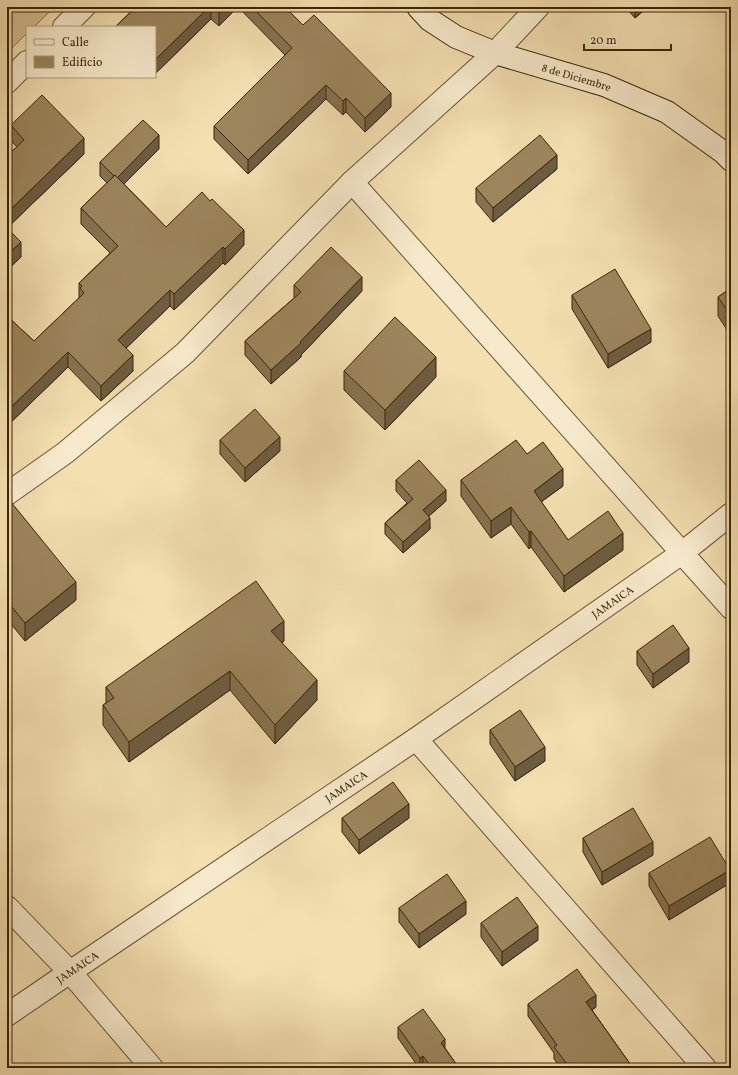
<svg xmlns="http://www.w3.org/2000/svg" width="738" height="1075" font-family="Vollkorn,serif">
  <style>
    .green { fill: #d4bf93; stroke: #89724c }
    .lines { fill: none; stroke-linecap: round; stroke-linejoin: round }
    .minor-casing { stroke: #6b532f; stroke-width: 24 }
    .secondary-casing { stroke: #3e2404; stroke-width: 24 }
    .minor { stroke: #f7eacc; stroke-width: 22 }
    .secondary { stroke: #f7eacc; stroke-width: 22 }
    .wall { fill: #867250; stroke: #3e2404 }
    .shaded-wall { fill: #6d5d41; stroke: #3e2404 }
    .building { fill: #9c855d; stroke: #3e2404 }
    .labels { text-anchor: middle; stroke-width: 3; stroke-linejoin: round; paint-order: stroke }
    .street-label { font-size: 11px; fill: #3e2404; stroke: #f7eacc }
  </style>
  <rect width="100%" height="100%" fill="#f3dfb0"/>
  <filter id="stains"><feTurbulence type="fractalNoise" baseFrequency=".005" numOctaves="4"/><feColorMatrix values="0 0 0 0 .2 0 0 0 0 .09 0 0 0 0 .02 0 0 0 .5 -.17"/></filter>
  <radialGradient id="worn" r=".72"><stop offset=".6" stop-color="#630" stop-opacity="0"/><stop offset="1" stop-color="#630" stop-opacity=".3"/></radialGradient>
  <!-- green -->
  <path class="green" d="M7,7h47l-20,20h-7v6l-20,20z"/>
  <g class="lines">
    <!-- minor casing -->
    <g class="minor-casing">
      <g id="minor">
        <path d="M64,27l20,-20"/>
        <path d="M7,82l20,-20"/>
        <path d="M352,182l379,426"/>
        <path d="M7,494l58,-41 120,-100 167,-171 143,-129 43,-46"/>
        <path d="M416,739l289,329"/>
        <path d="M7,907l63,65 82,96"/>
        <path id="s1" d="M7,1015l63,-43 346,-233 266,-186 49,-39"/>
      </g>
    </g>
    <!-- secondary casing -->
    <g class="secondary-casing">
      <g id="secondary">
        <path id="s2" d="M418,7l12,13 26,17 39,16 109,32 63,27 56,40 8,8"/>
      </g>
    </g>
    <!-- minor -->
    <use href="#minor" class="minor"/>
    <!-- secondary -->
    <use href="#secondary" class="secondary"/>
  </g>
  <!-- wall -->
  <g class="wall">
    <path d="M136,7h102l-19,19 -8,-7 -56,55v-47h-39v-1z"/>
    <path d="M238,7h47l18,18 88,82 -26,25 -19,-20 -3,3 -17,-16 -78,75 -34,-35v-13l71,-71z"/>
    <path d="M625,7h23l-13,11z"/>
    <path d="M11,125l73,29 -77,74 14,29 -14,13v-114l10,-9 -6,-6z"/>
    <path d="M159,149l-35,35 42,43 78,18 -19,20 -2,-2 -49,47 -4,-4 -44,42 7,23 -32,30 -33,-34 -61,59v-127v17l27,25 45,-43v-15l31,-30 -29,-29v-16l26,-25 -7,-7v-14z"/>
    <path d="M557,169l-64,53 -17,-20v-14z"/>
    <path d="M294,285l68,6 -61,64v2l-30,27 -26,-29v-14l49,-43z"/>
    <path d="M731,288v48l-13,-20v-19z"/>
    <path d="M572,295l79,47 -43,26 -36,-59z"/>
    <path d="M344,371l92,6 -51,53 -41,-40z"/>
    <path d="M220,440l60,11 -35,31 -25,-28z"/>
    <path d="M527,454l36,32 -22,16 27,38 55,10 -59,42 -33,-45 -2,2 -18,-25 -20,14 -30,-42v-16z"/>
    <path d="M396,480l50,21 -17,15 1,13 -27,24 -18,-19v-11l22,-20 -11,-12z"/>
    <path d="M7,506l69,94 -51,41 -18,-22z"/>
    <path d="M284,641l-2,2 35,57 -42,44 -45,-54 -101,72 -26,-37v-20l3,-2v-16z"/>
    <path d="M637,651l52,11 -36,26 -16,-23z"/>
    <path d="M490,730l55,31 -30,20 -25,-37z"/>
    <path d="M342,818h67l-50,36 -17,-22z"/>
    <path d="M583,838l70,17 -51,30 -19,-33z"/>
    <path d="M649,873l81,10 -61,37 -20,-34z"/>
    <path d="M399,908l67,6 -47,34 -20,-26z"/>
    <path d="M481,923l57,17 -36,26 -21,-29z"/>
    <path d="M528,1004l68,3 -4,3 41,58h-72l-7,-9v-6l-26,-37z"/>
    <path d="M398,1027l47,21 14,20h-36v-1l-2,1h-2l-21,-30z"/>
  </g>
  <!-- shaded-wall -->
  <g class="shaded-wall">
    <path d="M209,7h2v12l-56,55v-14z"/>
    <path d="M224,7h14l-19,19v-14z"/>
    <path d="M635,7h13l-13,11z"/>
    <path d="M326,85v14l-78,75v-14z"/>
    <path d="M391,93v14l-26,25v-14z"/>
    <path d="M346,98v14l-3,3v-14z"/>
    <path d="M159,135v14l-43,43v-14z"/>
    <path d="M84,138v16l-77,74v-15z"/>
    <path d="M557,155v14l-64,53v-14z"/>
    <path d="M244,230v15l-19,20v-16z"/>
    <path d="M21,242v15l-14,13v-15z"/>
    <path d="M223,247v16l-49,47v-16z"/>
    <path d="M362,277v14l-61,64v2l-30,27v-14l29,-28z"/>
    <path d="M170,290v16l-52,50v-16z"/>
    <path d="M8,300v16l-1,1v-16z"/>
    <path d="M651,329v13l-43,26v-14z"/>
    <path d="M68,352v15l-61,59v-15z"/>
    <path d="M133,355v16l-32,30v-15z"/>
    <path d="M436,357v20l-51,53v-20z"/>
    <path d="M8,436v16l-1,1v-15z"/>
    <path d="M280,437v14l-35,31v-14z"/>
    <path d="M563,469v17l-29,21v-16z"/>
    <path d="M446,490v11l-23,20v-11z"/>
    <path d="M511,507v17l-20,14v-17z"/>
    <path d="M430,518v11l-27,24v-11z"/>
    <path d="M531,531v16l-2,2v-17z"/>
    <path d="M623,533v17l-59,42v-16z"/>
    <path d="M76,582v18l-51,41v-18z"/>
    <path d="M284,621v20l-13,9v-19z"/>
    <path d="M689,648v14l-36,26v-14z"/>
    <path d="M230,671v19l-101,72v-20z"/>
    <path d="M317,680v20l-42,44v-19z"/>
    <path d="M8,705v14l-1,1v-14z"/>
    <path d="M545,747v14l-30,20v-14z"/>
    <path d="M409,804v14l-50,36v-14z"/>
    <path d="M653,842v13l-51,30v-13z"/>
    <path d="M730,870v13l-61,37v-14z"/>
    <path d="M466,901v13l-47,34v-14z"/>
    <path d="M538,926v14l-36,26v-14z"/>
    <path d="M596,995v12l-10,7v-12z"/>
    <path d="M445,1039v12l-4,-8z"/>
    <path d="M423,1056v11l-3,1v-10z"/>
  </g>
  <!-- building -->
  <g class="building">
    <path d="M136,7h73l-54,53v-33h-38l-1,-1z"/>
    <path d="M214,7h10l-5,5z"/>
    <path d="M252,7h33l18,18 11,-10 77,78 -26,25 -19,-20 -3,3 -17,-16 -78,75 -34,-34 78,-78z"/>
    <path d="M42,95l42,43 -77,75v-57l17,-16 -13,-15z"/>
    <path d="M143,120l16,15 -42,43 -2,-3 -1,1 -14,-14z"/>
    <path d="M540,135l17,20 -64,53 -17,-20z"/>
    <path d="M115,175l51,52 36,-35 8,9 2,-2 32,31 -19,19 -2,-2 -49,47 -4,-4 -52,50 15,15 -32,31 -33,-34 -61,59v-95l27,25 50,-48 -4,-5 2,-2 -3,-3 39,-37 -37,-38z"/>
    <path d="M7,228l14,14 -14,13z"/>
    <path d="M331,247l31,30 -62,65 1,1 -30,27 -26,-29 56,-49 -7,-7z"/>
    <path d="M615,269l36,60 -43,25 -36,-59z"/>
    <path d="M731,288v28l-13,-19z"/>
    <path d="M395,317l41,40 -51,53 -41,-39z"/>
    <path d="M255,409l25,28 -35,31 -25,-28z"/>
    <path d="M516,440l11,14 16,-12 20,27 -29,22 34,49 40,-29 15,22 -59,43 -33,-45 -2,1 -18,-25 -20,14 -30,-41z"/>
    <path d="M419,460l27,30 -23,20 7,8 -27,24 -18,-19 28,-24 -17,-19z"/>
    <path d="M11,502l65,80 -51,41 -18,-22v-95z"/>
    <path d="M256,581l28,40 -13,10 46,49 -42,45 -45,-54 -101,71 -26,-37 11,-7 -8,-11z"/>
    <path d="M673,625l16,23 -36,26 -16,-23z"/>
    <path d="M520,710l25,37 -30,20 -25,-37z"/>
    <path d="M393,782l16,22 -50,36 -17,-22z"/>
    <path d="M633,808l20,34 -51,30 -19,-34z"/>
    <path d="M710,837l20,33 -61,36 -20,-33z"/>
    <path d="M447,874l19,27 -47,33 -20,-26z"/>
    <path d="M517,897l21,29 -36,26 -21,-29z"/>
    <path d="M577,969l19,26 -10,7 47,66h-63l-16,-21 3,-2 -29,-41z"/>
    <path d="M423,1009l22,30 -4,4 18,25h-27l-9,-12 -3,2 -22,-31z"/>
  </g>
  <g class="labels">
    <!-- street labels -->
    <g class="street-label">
      <text dy="4" stroke="none"><textPath href="#s2" startOffset="176">8 de Diciembre</textPath></text>
      <text dy="4" stroke="none"><textPath href="#s1" startOffset="733">JAMAICA</textPath></text>
      <text dy="4" stroke="none"><textPath href="#s1" startOffset="409">JAMAICA</textPath></text>
      <text dy="4" stroke="none"><textPath href="#s1" startOffset="85">JAMAICA</textPath></text>
    </g>
  </g>
  <!-- margin -->
  <rect width="738" height="1075" fill="none" stroke="#f3dfb0" stroke-width="24"/>
  <rect x="8" y="8" width="722" height="1059" fill="none" stroke="#3e2404" stroke-width="2"/>
  <rect x="12" y="12" width="714" height="1051" fill="none" stroke="#3e2404"/>
  <!-- legend -->
  <rect x="26" y="26" width="130" height="52" fill="#f7eacc" stroke="#ad9b7c"/>
  <rect x="34" y="39" width="20" height="6" fill="#f7eacc" stroke="#ad9b7c"/>
  <text x="62" y="46" font-size="12" fill="#3e2404">Calle</text>
  <rect x="34" y="56" width="20" height="12" fill="#9c855d" stroke="#ad9b7c"/>
  <text x="62" y="66" font-size="12" fill="#3e2404">Edificio</text>
  <!-- scale -->
  <path d="M584 44v6h87v-6" fill="none" stroke="#3e2404" stroke-width="2"/>
  <text x="590" y="44" font-size="12" fill="#3e2404" stroke="#f7eacc" stroke-width="3" paint-order="stroke">20 m</text>
  <rect width="100%" height="100%" filter="url(#stains)"/>
  <rect width="100%" height="100%" fill="url(#worn)"/>
</svg>
